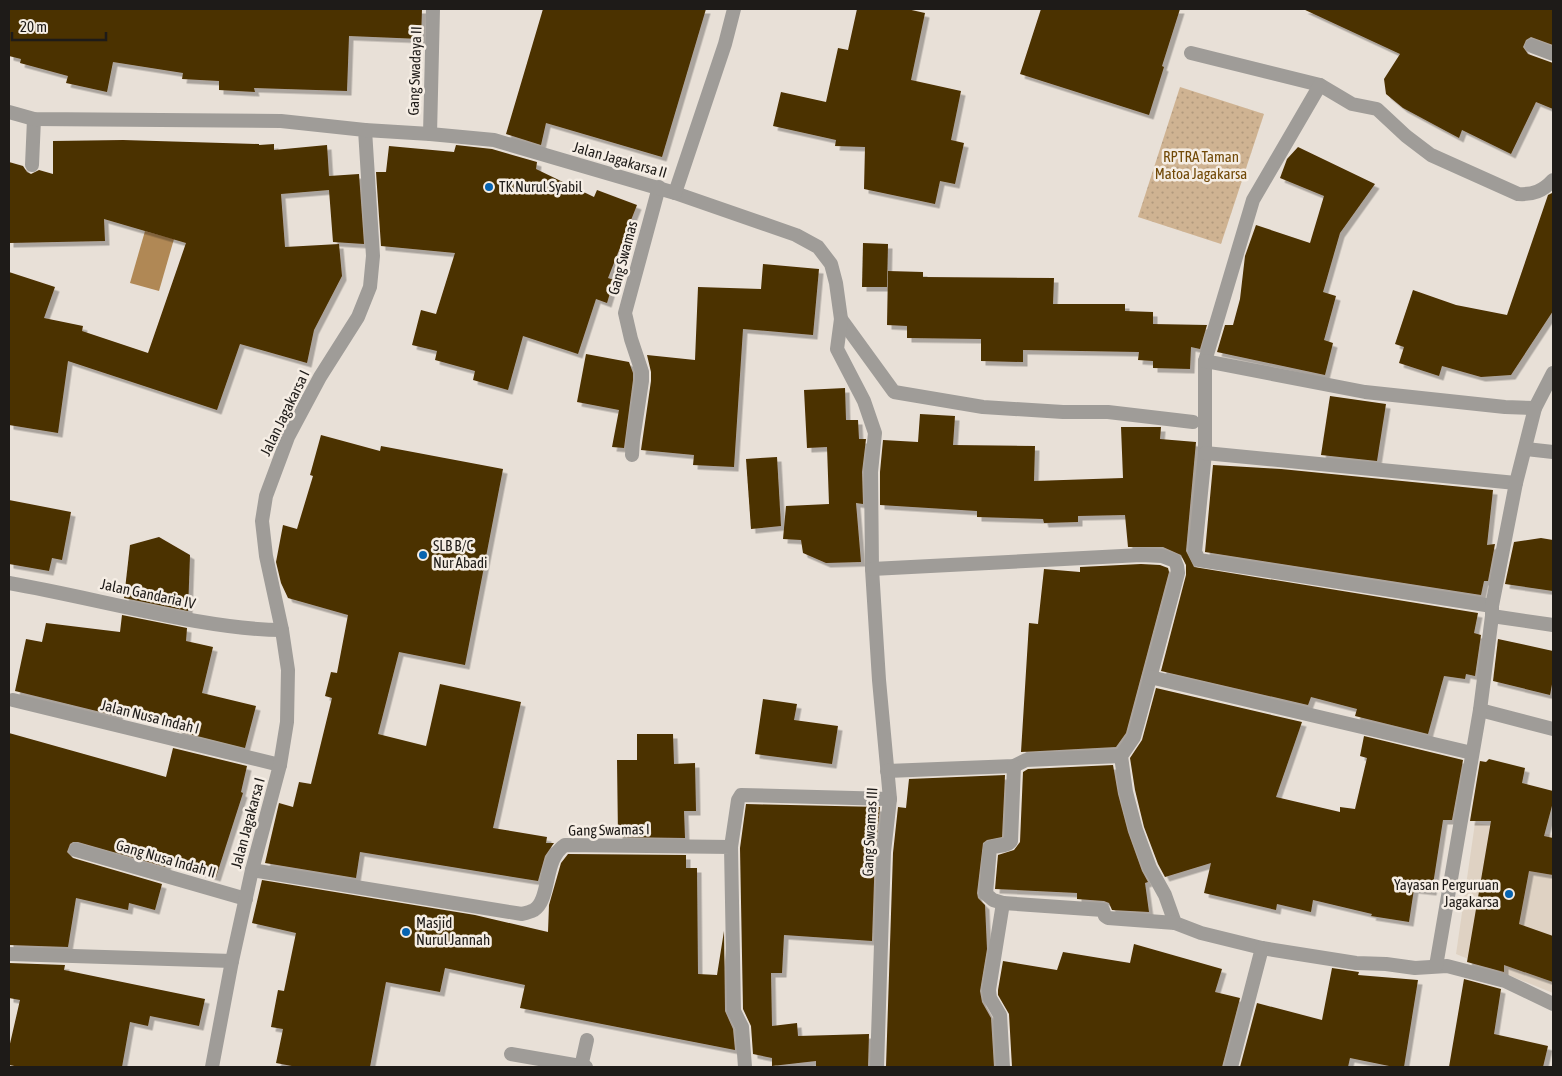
<svg xmlns="http://www.w3.org/2000/svg" width="1562" height="1076" font-family="'Asap Condensed',sans-serif">
  <style>
    .built { fill: #dfd2c3 }
    .green { fill: url(#green-dots) }
    .water { fill: #b08855 }
    .building { fill: #4c3006; filter: url(#shadow) }
    .lines { fill: none; stroke-linecap: round; stroke-linejoin: round }
    .service { stroke: #9f9c98; stroke-width: 14 }
    .minor { stroke: #9f9c98; stroke-width: 14 }
    .tertiary { stroke: #9f9c98; stroke-width: 14 }
    .poi-dot { fill: #0663b0; stroke: #f5ede4; stroke-width: 2 }
    .labels { text-anchor: middle; stroke-width: 5; stroke-linejoin: round; paint-order: stroke }
    .street-label { font-size: 15px; fill: #1e1b18; stroke: #f5ede4 }
    .park-label { font-size: 15px; fill: #714907; stroke: #f5ede4 }
    .poi-label { font-size: 15px; fill: #1e1b18; stroke: #f5ede4; text-anchor: start }
  </style>
  <defs>
    <pattern id="green-dots" width="8" height="8" patternUnits="userSpaceOnUse" patternTransform="scale(1.25)"><rect width="8" height="8" fill="#cfb392"/><path d="M2 2h.1M6 6h.1" fill="none" stroke="#b1997d" stroke-width="1.8" stroke-linecap="round"/></pattern>
    <filter id="shadow"><feDropShadow dx="4.5" dy="4.5" stdDeviation="0" flood-color="#0004"/></filter>
  </defs>
  <rect width="100%" height="100%" fill="#e8e0d7"/>
  <!-- built -->
  <path class="built" d="M1475,823l78,12v158l-97,-39z"/>
  <!-- green -->
  <path class="green" d="M1180,87l84,27 -43,130 -83,-27z"/>
  <!-- water -->
  <path class="water" d="M145,231l29,8 -15,52 -29,-8z"/>
  <!-- building -->
  <g class="building">
    <path d="M9,9h413l-1,30 -72,-3 -2,55 -93,-3 1,4 -36,-2v-9l-37,-2 1,-6 -70,-11 -6,30 -41,-9 2,-7 -48,-13 1,-4 -12,-3z"/>
    <path d="M543,9h163l-44,148 -116,-34 -5,22 -35,-11z"/>
    <path d="M857,9h50l18,4 -14,67 50,11 -10,49 13,3 -9,41 -15,-3 -5,23 -71,-15 1,-42 -30,-1 1,-6 -63,-14 8,-34 45,10 12,-54 10,2z"/>
    <path d="M1041,9h139l-18,57 2,1 -15,48 -129,-41z"/>
    <path d="M1303,9h250v36l-22,-8 -5,3 -3,7 5,7 25,9v46l-17,-7 -25,52 -49,-24 -3,8 -56,-30 -17,-14 -2,-15 16,-25z"/>
    <path d="M123,140l136,4v1l15,-1v6l53,-5 2,31 30,-2 5,70 -31,-2 -4,-52 -48,4 4,53 54,-3 3,32 -28,54 -7,33 -67,-19 -23,66 -149,-49 -10,72 -49,-8v-153l46,15 -11,31 39,8 -1,5 66,22 38,-110 -82,-24 1,22 -96,2v-81l14,4 4,6 4,2 8,-4 14,4v-33z"/>
    <path d="M456,145l36,4 45,13 -1,7 58,28 3,-7 40,15 -29,73 6,2 -7,23 -11,-4 -18,55 -55,-18 -15,54 -35,-10 2,-9 -40,-11 2,-9 -25,-6 9,-35 15,4 19,-61 -74,-7 -5,-74h10l3,-26 65,6z"/>
    <path d="M1298,147l77,37 -35,49 -17,59 13,4 -12,44 9,3 -8,32 -108,-23 8,-27h8l7,-26 5,-43 11,-31 54,18 14,-47 -44,-18 7,-19z"/>
    <path d="M1552,193l1,1v117l-42,64 -30,2 -39,-11 -3,10 -40,-13 5,-16 -9,-3 18,-54 43,15 51,10 41,-120z"/>
    <path d="M863,243l25,1 -1,43h-25z"/>
    <path d="M763,264l56,5 -6,66 -70,-6 -9,138 -41,-2 1,-10 -53,-5 10,-69v-9l-4,-17 48,5 3,-73 63,2z"/>
    <path d="M888,271l35,1v5l131,1 -1,26h72v7l28,1v12l54,1 -7,24 -9,-2 -1,22 -37,-1v-7l-15,-1 1,-8 -116,-2v12l-42,-1v-22l-74,-1v-12l-20,-1z"/>
    <path d="M586,354l43,8 4,11v7l-9,68 -12,-1 7,-37 -42,-8z"/>
    <path d="M845,388l1,32h12l1,19h7l-4,33 1,32 -7,-1 5,59 -35,1 -23,-10 -2,-13 -18,-1 3,-33 43,-2 -2,-57 -20,1 -3,-58z"/>
    <path d="M1330,396l56,8 -9,57 -56,-6z"/>
    <path d="M920,414l35,2 -2,29 82,1 -1,35 89,-3 -2,-51h40l-1,12 36,3 -10,109 8,16 284,46 -4,20 7,2 -6,41 -9,-2 -1,5 -21,-3 -16,58 -73,-18 2,-7 -46,-12 -3,8 -147,-34 25,-96v-10l-5,-10 -18,-8h-35l-3,-32 -47,1v6l-34,1 -1,-4 -66,-2v-6l-97,-6v-33l3,-32 35,2z"/>
    <path d="M321,435l59,16 1,-5 122,23 -38,196 -66,-13 -21,82 48,12 14,-62 81,18 -28,126 54,9 -1,6h8l-9,13 -7,25 -178,-29 -4,26 -91,-15 14,-60 14,4 6,-25 12,2 21,-86 -7,-2 6,-24 6,1 11,-58 -60,-17 -7,-15 -5,-21 7,-37 14,4 16,-53 -3,-1z"/>
    <path d="M777,457l4,69 -30,3 -5,-70z"/>
    <path d="M1213,465l68,4 212,21 -6,55 8,-1 -7,37h-4l-3,14 -276,-43z"/>
    <path d="M9,500l62,12 -9,48 -10,-2 -3,13 -40,-7z"/>
    <path d="M159,537l31,18 -2,56 -64,-13 6,-53z"/>
    <path d="M1541,538l12,2v51l-48,-7 9,-42z"/>
    <path d="M1141,564l19,1 8,3 1,4 -43,161 -10,14 -95,5 8,-129 9,1 6,-55 36,3v-5z"/>
    <path d="M122,615l65,13 -1,13 27,6 -11,46 54,13 -11,42 -68,-17 1,-6 -59,-14 -1,5h-1l-102,-25 11,-52 16,3 4,-19 74,9z"/>
    <path d="M1498,639l55,12v28l-3,16 -57,-14z"/>
    <path d="M1156,688l146,34 -26,75 64,15v-5l15,2 12,-51 -7,-2 4,-20 99,24 -11,60h-9l-11,71 -18,-2 -5,33 -38,-6 1,-2 -59,-14 -2,12 -34,-8 -1,6 -72,-17 7,-30 -46,14 -7,-13 -14,-37 -9,-37 -5,-32 12,-18z"/>
    <path d="M763,699l34,5 -3,16 44,6 -6,38 -77,-10z"/>
    <path d="M9,733l157,44 7,-29 74,18 -6,26 2,1 -27,84 -49,-15 -1,5 -88,-25h-5l-3,2 -3,8 6,6 89,26 -7,26 -26,-7 -1,7 -52,-12 -8,49 -59,-2z"/>
    <path d="M637,734h36l1,30 21,-1 1,48h-12l1,27 -67,-1 -1,-77h20z"/>
    <path d="M1489,759l36,9 -3,15 31,8v11l-9,34 9,2v37l-24,-4 -10,53 34,12v46l-49,-17v7l-37,-10 24,-141h-21l10,-60 6,1z"/>
    <path d="M1113,765l5,29 10,38 14,39 6,11 -3,1 4,29 -37,-2 -3,-7 -5,-2 -27,-2v-6l-82,-4 3,-34 16,-5 6,-8 3,-70 5,-3z"/>
    <path d="M1005,775l-3,62 -15,3 -4,3 -6,50 1,5 7,7 2,44 -7,42 2,11 9,16 3,49h-108l7,-214 5,-46 8,1 3,-29z"/>
    <path d="M746,804l134,3 -5,45 -3,89 -88,-6 -2,38h-11l1,53 25,-3 1,13 71,-2 -1,33h-52v-6l-44,5v-8l-19,-4 -2,-28 -8,-17 -3,-161z"/>
    <path d="M568,854l118,1v13h11l1,106 19,1 7,-44 1,80 8,18 2,21 -215,-42 5,-23 -80,-17 -5,24 -54,-10 -16,85h-73l-21,-4 7,-34 -12,-2 7,-37 6,1 12,-58 -44,-10 10,-43 213,35 73,17 1,-27 12,-42z"/>
    <path d="M1134,944l88,25 -7,23 25,6 -18,69h-210l-3,-53 -11,-19v-5l5,-29 54,9 6,-18 67,11z"/>
    <path d="M9,963l56,2 -1,5 141,29 -6,27 -49,-10 -2,10 -18,-4 -8,45h-102l-11,-2v-17l11,-48 -11,-2z"/>
    <path d="M1332,968l27,4 -1,3 60,5 -14,87h-10l-44,-9 -2,9h-108l17,-64 65,17z"/>
    <path d="M1464,979l37,10 -7,45 54,12 -5,21h-94z"/>
  </g>
  <g class="lines">
    <!-- service -->
    <path class="service" d="M32,165l2,-46"/>
    <!-- minor -->
    <g class="minor">
      <path d="M1532,46l21,8"/>
      <path d="M1191,53l129,32 32,19 25,5 29,27 25,19 87,39c15,1 25,-3 35,-14"/>
      <path d="M1320,85l-67,115 -48,161v92l-10,99 4,8 293,46"/>
      <path d="M430,134l3,-125"/>
      <path d="M675,193l121,42 22,12 13,17 5,19 5,36 53,73 89,15 80,5h45l85,10"/>
      <path d="M841,319l-4,30 27,52 11,32 -4,39 1,97 7,111 11,119 -6,53 -7,215"/>
      <path d="M1205,361l160,31 140,15 30,1"/>
      <path d="M1526,449l27,3"/>
      <path d="M1205,453l311,30"/>
      <path d="M632,455l1,-15 9,-59v-9l-11,-33 -6,-26 34,-126"/>
      <path d="M872,569l269,-14 21,1 13,5 2,5 1,7 -39,146 -5,18 -13,19 5,36 10,38 14,38 15,27 10,28 26,10 61,15 37,6 57,9 30,1 29,4 32,-2 58,15 48,23"/>
      <path d="M9,583c62,11 124,27 187,38 29,5 57,9 86,9"/>
      <path d="M1492,616l61,9"/>
      <path d="M1150,677l322,76"/>
      <path d="M13,700l267,65"/>
      <path d="M1480,710l73,19"/>
      <path d="M887,771l127,-5 12,-6 95,-4"/>
      <path d="M731,847l7,-47 3,-5 149,4"/>
      <path d="M76,850l170,49"/>
      <path d="M252,870l270,44c4,-1 8,-2 12,-4 17,-11 9,-51 31,-65l166,2 3,164 8,16 3,40"/>
      <path d="M1003,903l100,7 2,6 3,2 67,5"/>
      <path d="M9,954l223,7"/>
      <path d="M1436,966l44,-256 12,-94v-10l24,-123 19,-75 18,-35"/>
      <path d="M511,1054l75,13"/>
      <path d="M581,1067l6,-27"/>
      <path d="M1003,1067l-3,-52 -10,-17 -1,-8 14,-87 -10,-3 -7,-6 4,-46c7,-3 17,-1 21,-7l3,-75"/>
      <path d="M1231,1067l31,-119"/>
    </g>
    <!-- tertiary -->
    <g class="tertiary">
      <path d="M9,112l25,7 247,2 84,9 8,126 -3,31 -12,30 -38,60 -32,60 -22,59 -4,25 4,35 16,74 6,40 -1,52 -7,43 -28,105 -20,91 -20,106"/>
      <path d="M365,130l65,4 64,6 181,53 50,-149 9,-35"/>
    </g>
  </g>
  <!-- markers -->
  <g class="poi-dot">
    <circle cx="489" cy="187" r="5"/>
    <circle cx="423" cy="555" r="5"/>
    <circle cx="1509" cy="894" r="5"/>
    <circle cx="406" cy="932" r="5"/>
  </g>
  <g class="labels">
    <!-- street labels -->
    <g class="street-label">
      <text transform="translate(415 71) rotate(-88)" y="5">Gang Swadaya II</text>
      <text transform="translate(620 160) rotate(16)" y="5">Jalan Jagakarsa II</text>
      <text transform="translate(623 258) rotate(-75)" y="5">Gang Swamas</text>
      <text transform="translate(285 413) rotate(-64)" y="5">Jalan Jagakarsa I</text>
      <text transform="translate(148 594) rotate(12)" y="5">Jalan Gandaria IV</text>
      <text transform="translate(150 717) rotate(14)" y="5">Jalan Nusa Indah I</text>
      <text transform="translate(248 823) rotate(-75)" y="5">Jalan Jagakarsa I</text>
      <text transform="translate(609 830) rotate(-1)" y="5">Gang Swamas I</text>
      <text transform="translate(870 832) rotate(-87)" y="5">Gang Swamas III</text>
      <text transform="translate(166 859) rotate(16)" y="5">Gang Nusa Indah II</text>
    </g>
    <!-- park labels -->
    <g class="park-label">
      <text x="1201" y="162">RPTRA Taman<tspan x="1201" dy="17">Matoa Jagakarsa</tspan></text>
    </g>
    <!-- poi labels -->
    <g class="poi-label">
      <text x="499" y="192">TK Nurul Syabil</text>
      <text x="433" y="551">SLB B/C<tspan x="433" dy="17">Nur Abadi</tspan></text>
      <text x="1499" y="890" text-anchor="end">Yayasan Perguruan<tspan x="1499" dy="17">Jagakarsa</tspan></text>
      <text x="416" y="928">Masjid<tspan x="416" dy="17">Nurul Jannah</tspan></text>
    </g>
  </g>
  <!-- border -->
  <rect width="1562" height="1076" fill="none" stroke="#1e1b18" stroke-width="20"/>
  <!-- scale -->
  <path d="M12 32v8h94v-8" fill="none" stroke="#1e1b18" stroke-width="2.5"/>
  <text x="20" y="32" font-size="15" fill="#1e1b18" stroke="#f5ede4" stroke-width="4" paint-order="stroke">20 m</text>
</svg>
